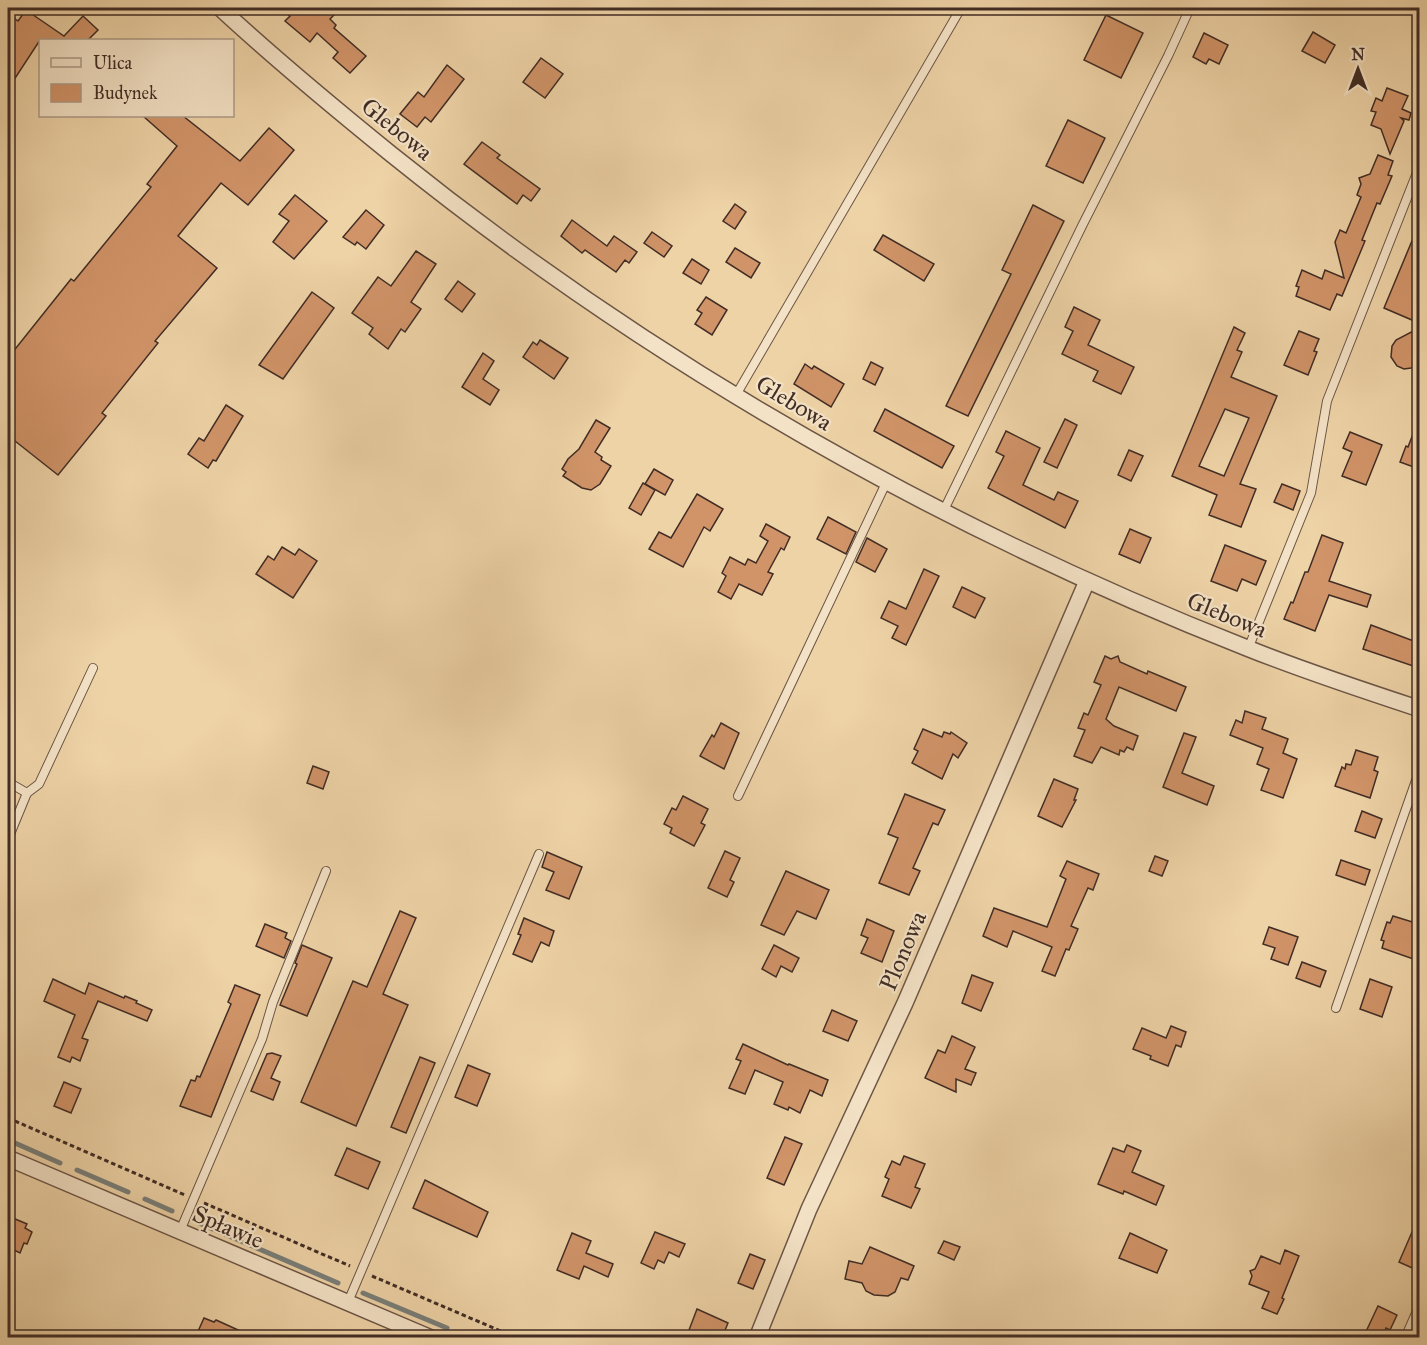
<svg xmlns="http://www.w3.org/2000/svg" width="1427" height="1345" font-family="'IM FELL Great Primer',serif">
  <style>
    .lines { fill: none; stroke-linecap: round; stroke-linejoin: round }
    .stream { stroke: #797f7a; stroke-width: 5 }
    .building { fill: #d19469; stroke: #412d25; stroke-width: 1.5; fill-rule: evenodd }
    .service-casing { stroke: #6c5646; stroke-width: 10 }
    .minor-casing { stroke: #6c5646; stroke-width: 18 }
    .path { stroke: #412d25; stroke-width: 3; stroke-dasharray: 4.5 3; stroke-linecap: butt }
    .service { stroke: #f4e2c6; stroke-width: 8 }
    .minor { stroke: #f4e2c6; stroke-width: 15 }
    .labels { text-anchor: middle; stroke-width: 4.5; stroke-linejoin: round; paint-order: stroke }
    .street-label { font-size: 24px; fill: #412d25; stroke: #f4e2c6 }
  </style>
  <rect width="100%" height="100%" fill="#eed3a7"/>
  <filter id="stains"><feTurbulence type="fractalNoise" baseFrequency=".00333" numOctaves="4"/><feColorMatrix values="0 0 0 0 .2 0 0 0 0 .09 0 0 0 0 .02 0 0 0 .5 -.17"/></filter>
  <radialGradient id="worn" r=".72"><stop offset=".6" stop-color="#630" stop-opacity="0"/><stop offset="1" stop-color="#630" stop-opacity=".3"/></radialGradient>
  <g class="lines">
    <!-- stream -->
    <g class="stream">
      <path d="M15,1143l45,20"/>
      <path d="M77,1170l51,22"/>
      <path d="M145,1199l27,12"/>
      <path d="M199,1223l139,60"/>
      <path d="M363,1293l84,35"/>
      <path d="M461,1335l6,3"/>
    </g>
  </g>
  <!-- building -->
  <g class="building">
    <path d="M279,8h62l-11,11 6,6 -2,3 32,28 -16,17 -17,-15 5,-6 -21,-19 -7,9 -25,-21 5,-5z"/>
    <path d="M26,10l38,26 19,-20 15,14 -10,10h-48l-32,49v-75l10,7z"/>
    <path d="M1106,15l37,18 -22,45 -37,-18z"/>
    <path d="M1313,32l22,13 -10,18 -23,-12z"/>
    <path d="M1204,33l24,12 -9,19 -10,-5 -3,5 -13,-7z"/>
    <path d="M541,58l22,16 -18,24 -22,-16z"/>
    <path d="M447,65l17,14 -33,43 -6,-5 -8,10 -17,-13 18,-22 6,5z"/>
    <path d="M1387,88l21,8 -6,13 9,4 -2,7 -8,-2 3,3 -14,33 -9,-25 -10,-4 5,-13 -5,-1 5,-13 6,3z"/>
    <path d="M143,116h40l57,45 29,-33 25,22 -46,55 -27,-22 -43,53 39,32 -62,73 3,2 -56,70 4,3 -48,59 -43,-34 -7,9v-92l63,-79 3,2 77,-94 -4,-3 30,-38z"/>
    <path d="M1068,120l37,18 -22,45 -37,-17z"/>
    <path d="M482,142l18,13 -3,3 43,31 -9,12 -8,-6 -6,9 -53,-40z"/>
    <path d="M1378,155l15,6 -5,14 4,1 -12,28 -3,-1 -15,37 3,1 -23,55 -5,-2 -7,16 -34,-14 3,-9 -3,-1 6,-16 20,9 3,-9 19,8 -9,-36 5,-12 6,3 15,-36 -4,-2 4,-11 -2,-6 11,-4z"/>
    <path d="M295,195l32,26 -33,38 -21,-17 16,-21 -10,-7z"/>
    <path d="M735,204l11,8 -11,17 -12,-8z"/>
    <path d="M1033,205l31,16 -96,195 -22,-10 65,-132 -9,-4z"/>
    <path d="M366,210l18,15 -18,24 -9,-7 -2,3 -12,-8z"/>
    <path d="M572,220l35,26 7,-10 23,16 -8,11 -4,-3 -9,12 -31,-22 -3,3 -21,-17z"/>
    <path d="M1419,224v99l-35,-15z"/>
    <path d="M652,232l20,14 -8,11 -20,-14z"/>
    <path d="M883,235l51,29 -10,17 -50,-31z"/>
    <path d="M735,248l25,15 -9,15 -25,-16z"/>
    <path d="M416,251l20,13 -25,38 10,7 -16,23 -4,-3 -13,20 -19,-15 4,-6 -21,-15 26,-36 13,9z"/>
    <path d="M692,259l17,11 -8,14 -18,-11z"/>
    <path d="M458,281l17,13 -13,18 -17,-13z"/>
    <path d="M312,292l22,16 -51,71 -24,-14z"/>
    <path d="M706,297l21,13 -15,25 -17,-11 7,-11 -5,-3z"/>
    <path d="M1074,307l26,13 -12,25 46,22 -13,27 -28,-13 5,-10 -36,-17 11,-23 -8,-4z"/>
    <path d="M1234,327l11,6 -8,17 5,2 -11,25 46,19 -37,88 16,5 -15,38 -32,-12 8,-20 -45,-19zM1225,409l24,9 -25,58 -25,-10z"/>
    <path d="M1419,328v34l-8,6 -7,1 -7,-3 -6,-9 1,-11 4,-6z"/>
    <path d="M1299,331l20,8 -5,12 3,1 -9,23 -24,-10z"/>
    <path d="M540,340l28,18 -14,21 -31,-22 10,-15 4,3z"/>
    <path d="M483,353l11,8 -11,18 16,11 -9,15 -28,-18z"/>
    <path d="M871,362l12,6 -8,17 -12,-6z"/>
    <path d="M805,364l7,5 2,-3 30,18 -13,23 -37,-23z"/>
    <path d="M226,405l17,11 -27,45 -3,-1 -5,8 -20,-14 11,-16 5,3z"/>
    <path d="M885,409l69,37 -12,22 -68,-37z"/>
    <path d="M1065,419l12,6 -20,43 -13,-6z"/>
    <path d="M596,420l14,8 -15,24 7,5 -1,3 10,6 -11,18 -9,6 -9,-2 -19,-12 3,-4 -4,-3 6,-10 11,-10z"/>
    <path d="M1418,421h1v48l-19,-7 6,-16 2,1z"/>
    <path d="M1006,431l34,17 -17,37 31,15 4,-8 20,9 -13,27 -77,-40 16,-32 -8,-4z"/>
    <path d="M1350,432l32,13 -16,40 -24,-9 10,-24 -9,-4z"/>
    <path d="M1129,450l14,6 -12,25 -13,-6z"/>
    <path d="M654,469l19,11 -8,15 -20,-11z"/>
    <path d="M643,483l12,7 -14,25 -12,-7z"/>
    <path d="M1282,484l18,7 -7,19 -19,-8z"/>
    <path d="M697,494l26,15 -13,22 -6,-4 -21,40 -34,-18 10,-17 12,6z"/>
    <path d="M828,517l28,15 -10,22 -29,-15z"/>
    <path d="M766,524l24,13 -6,13 -3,-2 -13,24 5,2 -11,21 -23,-11 -8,15 -13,-7 8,-16 -4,-3 8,-16 15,8 3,-6 8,4 12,-22 -8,-5z"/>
    <path d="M1130,529l21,9 -11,25 -21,-9z"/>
    <path d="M1322,535l21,8 -14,38 42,14 -4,12 -38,-12 -14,36 -31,-12 7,-17 2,1 12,-31h3z"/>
    <path d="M867,538l20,11 -12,23 -19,-10z"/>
    <path d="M1225,545l41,16 -10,24 -14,-6 -5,12 -26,-10z"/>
    <path d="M282,547l13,8 4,-6 18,12 -24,37 -37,-24 12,-18 6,4z"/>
    <path d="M924,569l15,7 -33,69 -14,-7 6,-12 -17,-8 8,-17 17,8z"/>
    <path d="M962,587l23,11 -10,20 -22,-11z"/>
    <path d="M1371,625l48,18v25l-56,-19z"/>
    <path d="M1105,656l6,3 7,-3 2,6 27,12 1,-3 38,16 -10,24 -57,-24 -13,32 8,7 24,10 -5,14 -6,-3 -3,5 -4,-2 -1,5 -18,-8 -9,16 -18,-7 11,-26 -7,-2 6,-15 4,2 13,-30 -7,-3z"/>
    <path d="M1245,711l21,7 -4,11 26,10 -5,14 14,6 -14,39 -22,-8 8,-21 -12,-5 6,-16 -33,-13 6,-15 6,3z"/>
    <path d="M721,723l18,10 -15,36 -24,-13 12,-21 2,2z"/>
    <path d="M923,729l19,8 2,-5 6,2 1,-2 16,11 -9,15 -5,-4 -11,25 -30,-16 6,-12 -4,-2z"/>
    <path d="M1184,733l12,4 -14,36 32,13 -7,19 -44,-18z"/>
    <path d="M1356,750l22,7 -4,13 4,2 -8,26 -35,-12 7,-19 3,2 1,-5 5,1z"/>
    <path d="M313,766l16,6 -6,17 -16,-6z"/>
    <path d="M1054,779l24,10 -4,11h2l-14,27 -24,-11z"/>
    <path d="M905,794l40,16 -7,15 -5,-2 -20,45 7,3 -11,24 -30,-12 19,-45 -10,-4z"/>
    <path d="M683,796l25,13 -7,14 4,2 -11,21 -24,-13 2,-5 -8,-4 8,-16 4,2z"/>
    <path d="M1362,811l20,8 -7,19 -20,-7z"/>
    <path d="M725,851l15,7 -10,22 4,2 -7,15 -19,-9z"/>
    <path d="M547,852l35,15 -13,32 -23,-9 8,-18 -12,-5z"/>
    <path d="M1155,856l13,5 -6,15 -13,-5z"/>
    <path d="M1341,860l29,10 -5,15 -29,-10z"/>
    <path d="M1067,861l32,13 -6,16 -5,-2 -17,38 7,3 -9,21 -3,-1 -11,27 -13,-5 10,-24 -39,-16 -6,16 -24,-11 11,-28 53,19 19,-48 -6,-3z"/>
    <path d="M786,871l43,19 -13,29 -19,-8 -13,24 -23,-10z"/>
    <path d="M400,911l16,7 -33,76 25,11 -52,121 -55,-24 52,-121 14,6z"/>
    <path d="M1393,916l26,8v37l-37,-13 2,-7 -3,-1 6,-18 3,1z"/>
    <path d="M524,918l30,13 -5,15 -8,-4 -9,20 -19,-8 8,-19 -3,-1z"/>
    <path d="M867,919l27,12 -12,31 -21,-9 7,-15 -7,-3z"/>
    <path d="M265,924l22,9 -2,5 6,3 -7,17 -28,-12z"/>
    <path d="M1269,927l29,10 -10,28 -17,-6 4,-11 -12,-4z"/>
    <path d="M302,945l30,13 -25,58 -27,-11 17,-41 -2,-1z"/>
    <path d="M774,945l25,13 -7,14 -11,-6 -5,11 -14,-8z"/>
    <path d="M1302,962l24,9 -6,16 -24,-9z"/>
    <path d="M972,975l21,8 -12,28 -19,-8z"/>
    <path d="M53,979l32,15 4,-11 35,15 1,-2 12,5 -1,2 16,7 -5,11 -49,-20 -16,37 6,2 -8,21 -8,-4 -2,5 -12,-5 17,-42 -31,-14z"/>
    <path d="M1370,979l22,8 -10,30 -22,-8z"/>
    <path d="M235,985l25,10 -49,122 -31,-11 11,-26 4,1 2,-5 3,1 31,-73 -3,-2z"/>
    <path d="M832,1010l25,11 -9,20 -25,-10z"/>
    <path d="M1171,1026l15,6 -5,15 -5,-2 -8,21 -18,-7 1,-3 -18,-7 9,-21 24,10z"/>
    <path d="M952,1036l23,11 -10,22 11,4 -5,12 -15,-6v13l-31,-14 13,-28 7,3z"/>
    <path d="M743,1044l45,21 1,-1 39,16 -6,16 -12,-6 -10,23 -11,-6 -1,3 -14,-6 9,-22 -28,-12 -10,24 -16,-6 12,-27 -5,-2z"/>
    <path d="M272,1053l9,3 -10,22 9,4 -7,18 -22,-9 16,-37z"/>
    <path d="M420,1057l15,6 -29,70 -15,-6z"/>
    <path d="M468,1065l22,9 -13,32 -22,-9z"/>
    <path d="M64,1082l17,7 -10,24 -17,-7z"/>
    <path d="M785,1137l17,7 -18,41 -17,-7z"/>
    <path d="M1127,1145l14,6 -9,21 32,14 -8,19 -32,-14 -1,3 -25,-10 15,-36 11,4z"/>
    <path d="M347,1148l33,14 -12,27 -33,-14z"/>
    <path d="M904,1156l21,8 -10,23 5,2 -9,19 -29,-12 7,-17 -4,-2 7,-16 8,4z"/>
    <path d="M425,1180l63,32 -11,25 -64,-29z"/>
    <path d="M8,1216l19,8 -2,4 7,4 -5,12 -3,-1 -4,10 -12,-6z"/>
    <path d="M1419,1216v55l-20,-9z"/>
    <path d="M655,1232l30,12 -6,13 -10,-5 -5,11 -6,-3 -4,9 -13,-6z"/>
    <path d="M572,1233l19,8 -5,12 27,11 -5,13 -24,-11 -5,13 -22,-9z"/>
    <path d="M1130,1233l37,17 -10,23 -38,-15z"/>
    <path d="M944,1241l16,6 -6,13 -16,-7z"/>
    <path d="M870,1247l44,19 -6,14 -7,-2 -6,14 -7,4 -14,-1 -8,-4 -4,-8 -17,-4 4,-18 13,3z"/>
    <path d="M1285,1250l14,6 -17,42 2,1 -7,15 -15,-6 7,-16 -20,-8 3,-8 -2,-5 5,-2 6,-13 19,8z"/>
    <path d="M750,1254l15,6 -12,29 -15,-6z"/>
    <path d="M1378,1306l19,9 -7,15 -4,-2 -4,10h-19z"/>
    <path d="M697,1309l31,14 -6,15h-36z"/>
    <path d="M204,1318l10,4 2,-2 40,18h-61z"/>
  </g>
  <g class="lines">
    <!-- service casing -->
    <g class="service-casing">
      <g id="service">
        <path d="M736,395l225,-387"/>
        <path d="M943,512l139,-286 86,-170 22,-48"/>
        <path d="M1248,649l63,-156 16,-92 93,-236"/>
        <path d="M8,782l19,11"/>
        <path d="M738,796l148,-313"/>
        <path d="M8,839l19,-46 12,-9 54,-116"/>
        <path d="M1336,1008l84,-239"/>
        <path d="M180,1231l82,-192 11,-37 53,-131"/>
        <path d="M348,1302l191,-448"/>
        <path d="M1405,1338l15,-34"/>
      </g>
    </g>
    <!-- minor casing -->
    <g class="minor-casing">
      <g id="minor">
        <path d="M220,8c55,51 113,99 171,146 258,208 548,373 856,494 57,23 115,42 173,61"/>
        <path d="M8,1158l423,180"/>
        <path d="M757,1338l52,-129 96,-206 182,-422"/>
      </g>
    </g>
    <!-- path -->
    <g class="path">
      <path d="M8,1118l177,77"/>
      <path d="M204,1203l146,63"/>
      <path d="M372,1276l145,62"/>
    </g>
    <!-- service -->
    <use href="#service" class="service"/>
    <!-- minor -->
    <use href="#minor" class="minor"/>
  </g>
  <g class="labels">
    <!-- street labels -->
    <g class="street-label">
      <text transform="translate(397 129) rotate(39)" y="8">Glebowa</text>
      <text transform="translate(794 403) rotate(31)" y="8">Glebowa</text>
      <text transform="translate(1227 615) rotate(22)" y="8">Glebowa</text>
      <text transform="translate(903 951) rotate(-67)" y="8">Plonowa</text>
      <text transform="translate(228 1227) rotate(23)" y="8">Spławie</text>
    </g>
  </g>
  <!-- margin -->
  <rect width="1427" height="1345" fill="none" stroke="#eed3a7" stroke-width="30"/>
  <rect x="9" y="9" width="1409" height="1327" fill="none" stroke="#412d25" stroke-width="3"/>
  <rect x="15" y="15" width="1397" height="1315" fill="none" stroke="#412d25" stroke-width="1.5"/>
  <!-- legend -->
  <rect x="39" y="39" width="195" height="78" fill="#f4e2c6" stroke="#ac9a86" stroke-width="1.5"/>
  <rect x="51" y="58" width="30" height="9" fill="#f4e2c6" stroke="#ac9a86" stroke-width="1.5"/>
  <text x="93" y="69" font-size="18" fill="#412d25">Ulica</text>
  <rect x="51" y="84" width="30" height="18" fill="#d19469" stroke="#ac9a86" stroke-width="1.5"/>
  <text x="93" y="99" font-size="18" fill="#412d25">Budynek</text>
  <!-- north arrow -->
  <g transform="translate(1358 69)" stroke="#f4e2c6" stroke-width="4.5" paint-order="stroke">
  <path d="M0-4.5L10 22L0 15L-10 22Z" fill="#412d25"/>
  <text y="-9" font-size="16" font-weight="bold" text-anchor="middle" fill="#412d25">N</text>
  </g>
  <rect width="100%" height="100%" filter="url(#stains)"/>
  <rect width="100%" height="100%" fill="url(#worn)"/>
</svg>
